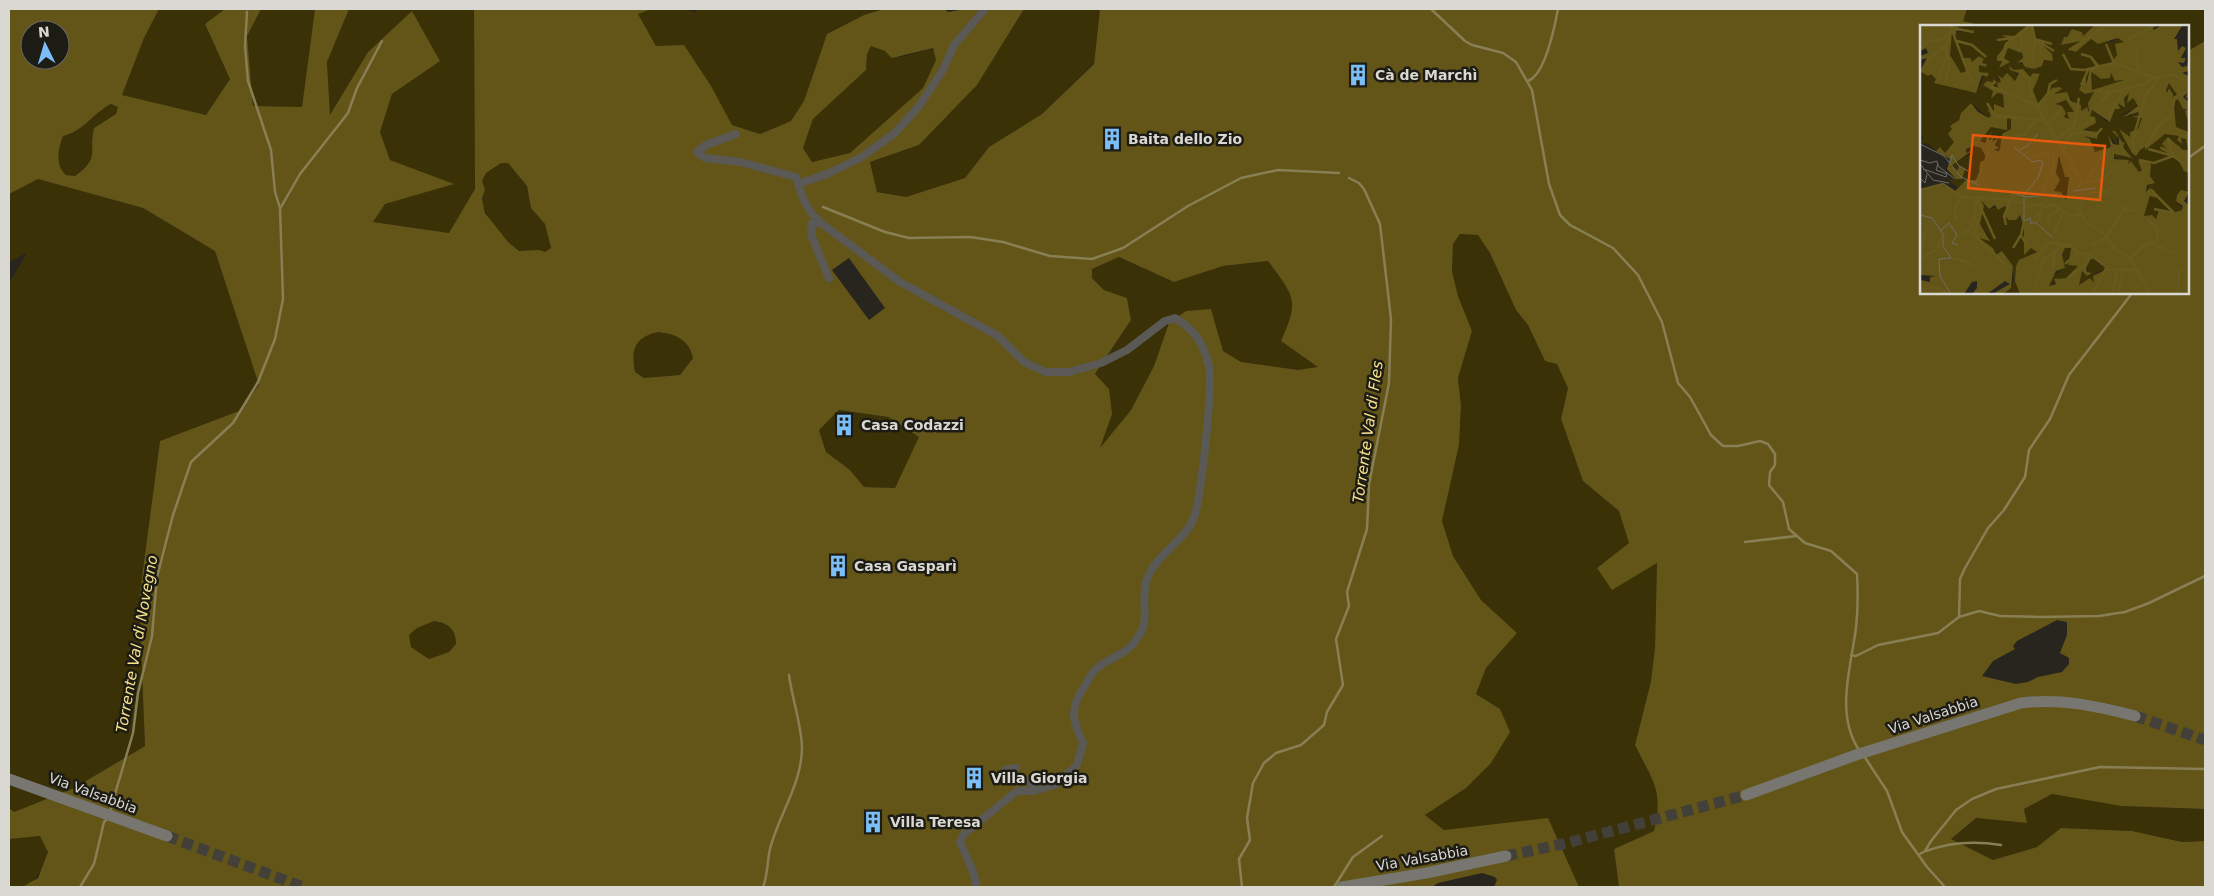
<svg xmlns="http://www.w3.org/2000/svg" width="2214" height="896" font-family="'DejaVu Sans',sans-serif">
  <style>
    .green { fill: #3a3107 }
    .forest { fill: #635518; fill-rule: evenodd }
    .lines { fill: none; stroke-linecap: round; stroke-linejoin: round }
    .stream { stroke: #897f54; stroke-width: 2.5 }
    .secondary-tunnel { stroke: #424039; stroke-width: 11; stroke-dasharray: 11 5.5; stroke-linecap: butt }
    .minor { stroke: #5a5955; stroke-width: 8 }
    .secondary { stroke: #777670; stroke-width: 11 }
    .labels { text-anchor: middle; stroke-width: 5; stroke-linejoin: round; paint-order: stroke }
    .poi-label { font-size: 14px; font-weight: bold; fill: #d9d8d3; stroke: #1d1c14; text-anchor: start }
    .street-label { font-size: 14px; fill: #d9d8d3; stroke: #1d1c14 }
    .water-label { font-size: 15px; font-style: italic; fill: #f7e28a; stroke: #1d1c14 }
    .inset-river { fill: none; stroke: #67591d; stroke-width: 2.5 }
    .inset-road { fill: none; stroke: #6e6d66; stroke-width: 1 }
    .view { fill: #e8590c; fill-opacity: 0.15; stroke: #e8590c; stroke-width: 2.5 }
    .inset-edge { fill: none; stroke: #d9d8d3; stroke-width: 2.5 }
  </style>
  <rect width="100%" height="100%" fill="#27251e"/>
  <!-- green -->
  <g class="green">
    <path d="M159,9h66l-20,15 25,55 -24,36 -84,-20 22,-57z"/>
    <path d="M261,9h54l-13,98 -49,-1 -6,-70z"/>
    <path d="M349,9h125l1,180 -26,44 -76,-11 12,-18 68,-20 -63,-24 -10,-28 12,-38 48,-33 -28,-50 -44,41 -38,64 -3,-54z"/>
    <path d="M652,9h33l12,4 -3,-4h190l-20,6 -37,19 -23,67 -13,20 -31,13 -28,-9 -9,-14 -67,-65 -18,-32z"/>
    <path d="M1024,9h76l-6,54 -52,51 -53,33 -24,31 -59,19 -29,-5 -7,-30 49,-17 58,-60z"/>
    <path d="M1967,9h238v32l-17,10v-25h-204l-22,-5z"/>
    <path d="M871,45l30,12 32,-9 3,12 -13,28 -73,65 -38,9 -9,-14 10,-29 53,-49 1,-16z"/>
    <path d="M111,104l7,3 -2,7 -22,14c-6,25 7,29 -20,48l-9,-1c-10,-9 -7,-27 -2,-39 20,-4 30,-23 48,-32z"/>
    <path d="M501,163h7l19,23 4,22 14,16 6,24 -6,4c-9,-3 -19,2 -27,-2 -15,-7 -34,-34 -35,-50 -1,-7 1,-12 -1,-19l4,-8z"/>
    <path d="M38,179l105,29 72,43 44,134 -20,26 -79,30 -21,159 6,146 -71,42 -60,24 -5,-4v-525l18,-30 -18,9v-68z"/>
    <path d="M1460,234l18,1 12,18 26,57 12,15 17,36 12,2 11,25 -7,31 22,62 36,30 10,32 -31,24 59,-5 -2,86 -4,33 -16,64c17,35 29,45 19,86l-40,18 5,38h-40l-91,-62 -44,5 -19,-15 41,-27 34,-79 -24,-15 10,-26 31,-35 -36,-33 -28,-44 -11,-35 17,-76 2,-39 -3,-28 14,-47 -14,-35 -6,-25 1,-27z"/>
    <path d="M1119,257l55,25 49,-16 45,-5 24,33 1,21 26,53 -21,2 -57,-8 -18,-11 -12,-42 -42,14 -15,43 -23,44 -32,40 10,-61 -14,-14 36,-55 -4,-22 -23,-8 -12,-12v-9z"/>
    <path d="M658,332c17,2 31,7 35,26l-13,17 -36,3 -9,-6c-4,-23 -1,-34 23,-40z"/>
    <path d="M839,410l49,7 31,20 -24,51 -31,-1 -14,-17 -24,-18 -7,-22z"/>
    <path d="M434,621c14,2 22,8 22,23l-7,8 -20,7 -18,-12 -2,-12 8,-8z"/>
    <path d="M2052,794l69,12 84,3v32l-23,1 -50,-11 -71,-3 -24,19 -44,13 -42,-21 25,-21 51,5 -3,-14z"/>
    <path d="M40,836l8,16c-9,23 -11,35 -39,35v-48z"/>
  </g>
  <!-- forest -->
  <path class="forest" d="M9,9h150l-15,29 -22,57 84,20 24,-36 -25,-55 20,-15h36l-14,27 6,70 49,1 13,-98h34l-22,53 3,53 38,-63 44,-41 28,50 -48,33 -12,38 10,28 64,24 -69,20 -12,18 76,11 26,-44 -1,-180h178l-14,5 18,32 28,-1 27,41 21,39 28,9 31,-13 13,-20 23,-67 37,-19 20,-6h61l3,3 17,-3h59l-47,76 -58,60 -49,17 7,30 29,5 59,-19 24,-31 53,-33 52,-50 6,-55h867l-4,12 21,5h-62v266h266v-241l17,-10v768l-84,-3 -69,-12 -28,15 3,14 -51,-5 -25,21 42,21 44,-13 24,-19 71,3 50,11 23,-1v46h-586l-5,-38 40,-18c10,-41 -2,-51 -19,-86l16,-64 4,-33 2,-85 -45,27 -15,-22 32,-25 -10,-32 -36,-30 -22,-62 7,-31 -11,-24 -12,-3 -17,-36 -12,-15 -26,-57 -12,-18 -18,-1 -7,10 -1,27 6,25 14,35 -14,47 3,28 -2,39 -17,76 11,35 28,44 36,33 -31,35 -10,26 24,15 10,23 -19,31 -25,25 -41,27 19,15 104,-12 31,69h-85l3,-7 -2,-3 -13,-4 -44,10 -6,4h-1410l16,-9 10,-26 -8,-16 -31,3v-31l5,4 60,-24 71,-42 -6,-146 21,-159 79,-30 20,-26 -44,-134 -72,-43 -105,-29 -29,15zM30,30h30v30h-30zM871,46l14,5 7,7 41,-10 3,12 -13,28 -73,65 -38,9 -9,-14 10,-29 53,-49 1,-16zM111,104l7,3 -2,7 -22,14c-6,25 7,29 -19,48l-9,-1c-11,-9 -8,-27 -3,-39 20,-4 30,-23 48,-32zM501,163h7l19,23 4,22 14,16 6,24 -6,4 -6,-2 -20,1 -11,-9 -23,-29 -3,-15 3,-8 -3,-9 4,-8zM1119,257l55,25 49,-16 45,-5c26,36 32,38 13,80l37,26 -20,3 -57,-8 -18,-11 -12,-42 -25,2 -17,12 -15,43 -23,44 -31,38 12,-34 -3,-25 -14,-15 36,-54 -4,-22 -23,-8 -12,-12v-9zM849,258l36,50 -16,12 -37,-50zM658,332c17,2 31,7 35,26l-13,17 -36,3 -9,-6c-4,-23 -1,-34 23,-40zM839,410l49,7 31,20 -24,51 -31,-1 -14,-17 -24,-18 -7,-22zM2057,620l10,2v13l-7,18 9,5v6l-7,8 -24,5 -10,5 -12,2 -34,-8 11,-15 22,-12 -2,-3 4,-5zM434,621c14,2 22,8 22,23l-7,8 -20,7 -18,-12 -2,-12 8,-7z"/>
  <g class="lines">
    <!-- stream -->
    <g class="stream">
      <path d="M1431,9l34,32 7,4 31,8 13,9 16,28 17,94 11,31 10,10 43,23 25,27 24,47 16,61 12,14 21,38 12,11h15l22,-5 8,3 7,10v11l-5,7 -1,13 14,17 6,27 16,14 26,8 26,23c1,18 1,36 -1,54 -5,39 -21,86 3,122"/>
      <path d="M1528,81c17,-6 27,-56 30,-72"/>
      <path d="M2188,158l17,-12"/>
      <path d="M281,207l19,-33 48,-61 9,-25 25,-47"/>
      <path d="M823,207l62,25 24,6 61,-1 33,5 47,14 42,3 31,-11 65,-42 53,-28 37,-8 61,3"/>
      <path d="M1745,542l51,-6"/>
      <path d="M1959,617l20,-6 21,5 39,1 60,-1 26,-4 24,-9 56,-27"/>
      <path d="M1851,655l5,1 22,-11 60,-12 21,-16 1,-38 5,-11 23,-40 16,-18 21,-33 4,-27 21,-31 19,-44 64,-83"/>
      <path d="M1864,756l23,35 15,41 25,35 18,20"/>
      <path d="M110,811l23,-78 5,-40 14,-57 5,-59 16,-62 18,-53 42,-39 25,-41 17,-43 8,-40 -3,-91 -5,-16 -4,-42 -23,-69 -3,-35 2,-34"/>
      <path d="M1926,851c24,-9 51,-10 75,-6"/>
      <path d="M1920,854l5,-3 6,-10 25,-31 16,-11 24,-10 104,-22 105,2"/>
      <path d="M80,887l14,-23 10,-42 4,-4"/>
      <path d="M763,887c5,-12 4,-25 7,-38 9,-35 32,-65 32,-102 -1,-25 -10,-48 -13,-72"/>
      <path d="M1242,887l-3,-28 11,-19 -3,-22 6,-35 11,-20 12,-10 25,-8 23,-20 3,-13 16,-27 -7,-46 13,-33 -2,-14 20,-63 2,-45 20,-101 2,-64 -11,-95 -16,-35 -5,-6 -10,-5"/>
      <path d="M1334,887l19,-30 29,-21"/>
    </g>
    <!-- secondary-tunnel -->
    <g class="secondary-tunnel">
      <path d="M2135,716l70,24"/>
      <path d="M167,836l136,51"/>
      <path d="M1506,856l61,-13 179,-48"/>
    </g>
    <!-- minor -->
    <g class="minor">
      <path d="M736,134l-30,11 -9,7 8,6 35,4 56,15c7,21 8,30 25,46l79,59 98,54 26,26 21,10h24l32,-9 26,-13 38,-29 10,-3c19,11 29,26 34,48 4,18 -8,137 -16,154 -11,23 -37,35 -46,59 -7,20 3,38 -7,55 -12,22 -26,20 -43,34 -5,4 -8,11 -11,16 -16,23 -15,34 -3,59l-6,22 -22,20 -23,6h-15l-53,43 -4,8c6,14 16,32 16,45"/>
      <path d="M798,184l29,-10 33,-16 35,-25 24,-27 24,-36 11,-25 31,-36"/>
      <path d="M821,223l-10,1 1,13 17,41"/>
      <path d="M1016,768l-11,2 -2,3 1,5c15,1 27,2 38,11"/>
    </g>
    <!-- secondary -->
    <g class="secondary">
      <path d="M9,779l158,57"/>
      <path d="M1746,795l110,-40 165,-52c39,-5 76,3 114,13"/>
      <path d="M1342,887l84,-14 80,-17"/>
    </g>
  </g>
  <!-- icons -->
  <defs>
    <g id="building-bare" transform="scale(1.725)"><path d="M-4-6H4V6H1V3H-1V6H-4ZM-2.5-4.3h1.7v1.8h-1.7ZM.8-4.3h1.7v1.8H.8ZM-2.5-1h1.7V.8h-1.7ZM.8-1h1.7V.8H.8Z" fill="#7bbef8" stroke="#1d1c14" stroke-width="2.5" paint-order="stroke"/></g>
  </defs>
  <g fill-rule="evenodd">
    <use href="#building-bare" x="1358" y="75"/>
    <use href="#building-bare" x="1112" y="139"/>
    <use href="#building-bare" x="844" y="425"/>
    <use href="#building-bare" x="838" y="566"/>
    <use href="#building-bare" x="974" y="778"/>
    <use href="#building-bare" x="873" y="822"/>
  </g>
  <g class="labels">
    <!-- poi labels -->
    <g class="poi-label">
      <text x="1375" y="80">Cà de Marchì</text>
      <text x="1128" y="144">Baita dello Zio</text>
      <text x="861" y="430">Casa Codazzi</text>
      <text x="854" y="571">Casa Gasparì</text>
      <text x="991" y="783">Villa Giorgia</text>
      <text x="890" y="827">Villa Teresa</text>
    </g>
    <!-- street labels -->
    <g class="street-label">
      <text transform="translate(1933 715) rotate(-18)" y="5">Via Valsabbia</text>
      <text transform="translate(93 793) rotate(20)" y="5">Via Valsabbia</text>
      <text transform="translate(1422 858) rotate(-10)" y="5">Via Valsabbia</text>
    </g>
    <!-- water labels -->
    <g class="water-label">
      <text transform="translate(1368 432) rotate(-82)" y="5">Torrente Val di Fles</text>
      <text transform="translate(137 644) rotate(-80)" y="5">Torrente Val di Novegno</text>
    </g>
  </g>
  <!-- overview -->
  <g transform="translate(1920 25)">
    <rect width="269" height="269" fill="#27251e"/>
    <path d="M32,0h143l-12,11 -9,-6 -11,8 -2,7 20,-4 -11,9 6,2 15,-13 22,3 5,-5 6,5 -9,2 2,11 -5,7 -12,3 -6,-5 2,6 -7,2 13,11 9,-6 5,8 8,-1 -30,10 -3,-1 -1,-13 -4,8 -2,-7 -4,6 14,10 -6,10v10l-1,-6 -6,4 -15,-19 -9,3 -5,-7 -14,15 -5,-13 2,-11 6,-3 -5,-3 -6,4 -9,-7h-11l9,1 -5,10 -7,-6 -9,3 4,4 -4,6 -5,-5 -7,4 7,4 -2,8 6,-6 6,1 1,14 -7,-1 -3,5 -7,-1 5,4 -3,3 -18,-15 -19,26 2,14 -4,5 -5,5 -5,-6 -4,4 -8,-7 -8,-1 4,-6 -4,-4v-62l11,3 5,5 -2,4 7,-1 6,5 7,-4 -1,4 4,2 18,4 8,-14 -1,-4 5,2 2,-4 -10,-1v-7l7,2 1,-3 -5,-1 2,-3 -5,-4 -7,6 -8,-4 2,13 -5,2 -12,-18 1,-10 2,-12 15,-2zM107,2l22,22 -2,11 -17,7 -10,-4 3,-5 -2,-6 -13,-4 -4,10 -5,10 3,-8 -5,1 13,-20 -7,-5h13zM249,57l8,14 -2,5 3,-2 6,11 3,-1 2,23 -13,-5 -3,-33 -4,-6 -2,5 -1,-3zM209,68l9,13 -14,8 6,2 9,-5 1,4 -6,1 8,2 -4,11 -8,8 -9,-4 15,20 29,-19 15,2 2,7 -1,-5 5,1 2,11 -5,1 -12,-12 -6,10 24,24v19l-12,3 -1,6 8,8 -12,4 -13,-3 -3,9 -13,-2 8,-21 7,2 -8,-10 -4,4 5,-13 -1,-6 -12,-1 -14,-12 -11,-3 1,-3 14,4 3,-2 -8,-9 -2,-8 -4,-4 1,11 -9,-11 3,12 -17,5 -5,-6 1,-5 -8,-5 14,3 -9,-10 -5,1 13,-7 -6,-7 2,-6 15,12 12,-20 4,7 1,-11zM146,75l8,12 -6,1 1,6 -5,-2 -2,-9 -8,-4zM91,91l3,3 -4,13 -8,2 -1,13 4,5 -4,-3 -7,1 4,-2 -2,-6 -4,1 3,-7 -7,6 3,-9 -6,10 -5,-2 11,-14 15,1 1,-9zM60,117l-4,4 9,5 2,8 -9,12v9h-12l-6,8 -7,-4 -6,-5 7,1 3,-9 -7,-5 20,-12 -6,-3zM140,131l6,21h3l-4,23 -11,-9 6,-11 -4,-7zM60,175l5,1 4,8 14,-4 4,8 12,2 5,15v25l7,-8 6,5 -17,8 -4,6 4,28h-17l10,-11v-17l-11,-15 -6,4 -3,-7 -15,-10h12l-10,-14 4,-18zM145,223h6l-4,14 12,4 -13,12h-7l-10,9 2,-10 13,-9 -3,-8zM171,234h5l11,10 -11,4 -1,11 -5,-5 -17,10 9,-17 3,2 4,-2 -3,-4z" fill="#3a3107" fill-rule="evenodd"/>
    <path d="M0,0h32l14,5 -10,1v4l-4,-2 -2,22 11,18 5,-2 -2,-13h6l2,4 7,-6 5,3 -2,4 5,1 -1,3 -7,-2v7l10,1 -2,4 -5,-2 -6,18 -42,-10 2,-4 -5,-5 -3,2 -8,-5 7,-13 -7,2v-4l8,-3 -2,-5 -6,3zM111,0l5,13 16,16 1,7 -9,-1 -2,6 -8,3 -9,-2 -3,-5 -5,1 6,-5 -1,-5 -14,-5 -4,10 6,4 -11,6 3,-7h-5v-5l13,-15 -8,-6 14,1zM175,0h56l3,5 7,-5h28l-7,1 -8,13h3l1,12 4,-5 4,2 -5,10h5l-2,5 -6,-1 4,5 5,-1 2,-9v14l-7,2 7,3v22h-3l1,-5 -4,4 6,5v23l-4,-14 2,-2h-4l-5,-10 -3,2 2,-6 -8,-12 -3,7 1,3 2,-5 4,6 3,33 13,5v41l-5,-2 -7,-13 -17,-9 1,-3 6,3 -5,-5 6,-7 15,13h5l-2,-11 -5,-1 1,6 -5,-4 2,-4 -14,-2 -20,16v-3l-5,3 -4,6 -4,-3 -13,-24 11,8v-5l8,-3 4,-11 -10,-1 8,-2 -2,-3 -15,5 15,-11 -5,-8 -6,5 2,-10 -5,5 1,10 -7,-5 2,6h-5l-5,13 -18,-12 -2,6 5,1 1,6 -13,7 15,2 -1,7 -13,-3 6,3 5,13 16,-5 -3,-13 5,10 6,1v-7l-7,-7h3l8,12 2,-2 -2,6 9,11 -18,-4v5l15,1 -1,4 3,-3 8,11 3,-2 -4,-9h9l4,4 -1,11 5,7 -8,2 -1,7 4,-4 4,2 4,8 -8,-2 -6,20 8,-1 4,4 3,-9 13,3 10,-3 1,-4 -7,-5 1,-6 4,-5 8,2 -5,9 5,4v89h-169l-5,-13 1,-15 3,-6 18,-8 -6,-4 -7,7v-25l-4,-15 -4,5h-7l-5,-4 3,-6 -2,-4 -7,4 -3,-5 -6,4 -8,-9 3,6 -4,18 10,17 -11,-3 14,10 3,7 6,-4 11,15 -2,22 -8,6h-11l18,-10 -5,-3 -18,13h-15l5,-6v-7l-5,1 -8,12h-44v-14l10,2v-5l6,-1 -16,-1v-85l21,-5 14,6 11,-11h12l2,-18 7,-3 -6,-11 -7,-2 -8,3v4l7,-3 -22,16 6,5 2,-5 6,3 -3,10h-6l-9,-10 3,-10 -14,-8 4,-4 5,6 9,-11 -6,-8 4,-5 -2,-3 9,-6 2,-7 10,-10 7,9 11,6 2,-3 -4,-6 7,3v-8l10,4 -1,-14 -6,-1 -6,6 2,-8 -10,-6 4,-4 6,1v-3l4,3 -4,4 5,2 -1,-5 4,-1 -3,-7 4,3 5,-5 8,8 4,-8 -9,-3 -1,-4 5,4 9,-1 7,8 3,-4 7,1 -7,16 5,13 14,-15 8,-1 2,2 -8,5 13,-2 4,9 10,4v6l6,-4 2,6 -1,-10 6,-11 -9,2 -6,-4 7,-16v10l5,-11 1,17 32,-10 -9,1 -4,-8 -1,5 -9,1 -12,-9 7,-5 -4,-7 8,7 12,-3 5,-7 -2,-11 9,-2 -6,-4 -20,6 -7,-5 -15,13 -6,-2 11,-9 -20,4 3,-8h3l5,-8 10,3 1,4zM146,75l8,12h-7l2,7 -5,-2 2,-4 -4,-7 -7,-2zM91,91v13l-9,5 -2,14 -1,3 -5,-1 5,-2 -4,-3 3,-7 -6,4 3,-7 -7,7 4,-12 -7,13 -5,-2 11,-14 16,3v-11zM139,131l6,21h4l-3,23 -5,-8 -7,-1 6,-11 -4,-7zM145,223h6l-3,17 10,1 -12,12 -12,1 2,5 -7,2 7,-15 9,-3 -3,-13zM171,234h5l11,10 -14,7 1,7 -4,-5 -17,11 6,-4 3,-14 5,5 5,-3 -5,-1 -1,-4z" fill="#635518" fill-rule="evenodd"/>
    <path class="inset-river" d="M30,0l20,53 5,5M112,0l3,14 19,12M31,3l23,4M208,14l28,-14M77,15l15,-2M37,16l15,4 14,12M186,19l8,19M0,24l8,-7 15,-3 8,-8M149,25l39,-25M217,25l1,22M97,26l5,-4 -1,-13M143,29l8,15 13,1 30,-7 41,15 14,-4 20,7M161,29l10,3 6,9M81,35l5,-16 24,-19M7,36l18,-15M112,38l3,-24 17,5M100,46l9,9 3,18M18,53l9,-23 -1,-7 5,-18M25,58l5,-19 -3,-9M161,60l7,-15M168,60l3,-16M70,61l45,18 46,75 -2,9M176,66l16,1 32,-8 9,-6M67,78l8,13 47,4M179,78l12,-11M118,81l10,-13 2,-9 7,-4M188,93l16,-29M127,100l15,-16M153,109l10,-2 13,3 6,-7M95,111l10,-2 10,-13M248,113l4,17M136,114l18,-13 5,-28M226,122l14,-23 11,-8 4,-19 14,-7M144,123l8,-16 22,-13M228,124l22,6M214,127l-1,-13 13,-45 14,-17M104,128l13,3 14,-4M219,135l15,3 19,-7 16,12M167,157l15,-2 14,-14M56,158l12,-29v-17M161,158l5,-1 16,-26 8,-6M0,165l23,-6 19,13 43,2 18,4M232,166l22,22M122,169l12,-29 -1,-13M163,171l5,-4h20l5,-5M57,174l-3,15 4,13 -5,7 33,31M57,174l18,40M166,174l18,3M105,180l5,2 9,-3 7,3 6,-3 19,12 11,-2 2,6 19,13 13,17 13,7 22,37M234,184l20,4M202,186l18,-1M161,189l-2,-6 5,-10 -3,-7M36,195l-1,-13 7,-10M112,196l11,-14M104,197l-3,13 5,9M117,198l6,-16M127,198l3,-7 9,-6M86,200l-2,-9 9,-22M134,208l9,-20M38,211l12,-7 4,-13M233,219l22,9M171,220l16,-8 19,-32M18,223l3,-11 6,-4M93,223l8,-13M0,225l9,-29M33,233l14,4 11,7M0,234l17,-10M114,234l16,-17 15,3M211,234l11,-12 14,-6 2,-12 -11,-10M145,239l12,-11M133,243l2,-16M148,253l16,-12 5,-10M0,265l16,-3 12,7M114,266l10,-32 21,-14h6l6,8 14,2 19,15h29M193,266l4,-19M199,266l4,-21M173,269l13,-26M258,269l1,-26"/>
    <path class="inset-road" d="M0,119l24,12 17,21 18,8M94,122l19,15 8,-2 2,3 -5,15 -15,18M100,125l7,-4 10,-11v-1l-1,2M0,135l10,3 7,-2 1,5 17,13M30,137l2,-7 6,10 10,6M0,139l13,16 16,3M3,144l23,8 1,-3 -11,-4 2,-6M0,153l5,5 2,-9M70,166h16l20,6 32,-3M153,166l23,-3M104,173v23l6,-3 1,6 4,-2 17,15M0,190l12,3 11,16v12l8,12 -12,1 1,17 11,18M20,206l9,-8 8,12 -5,8 6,2"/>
    <path class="view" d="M53,110l132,11 -5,54 -132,-12z"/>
    <rect width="269" height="269" class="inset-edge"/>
  </g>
  <!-- border -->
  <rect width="2214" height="896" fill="none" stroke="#d9d8d3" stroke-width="20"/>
  <!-- north arrow -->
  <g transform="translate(45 45) rotate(355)"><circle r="24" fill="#1d1c14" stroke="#686760"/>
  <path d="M0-4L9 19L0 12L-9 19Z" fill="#7bbef8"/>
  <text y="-8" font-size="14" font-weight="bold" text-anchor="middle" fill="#d9d8d3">N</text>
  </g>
</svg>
